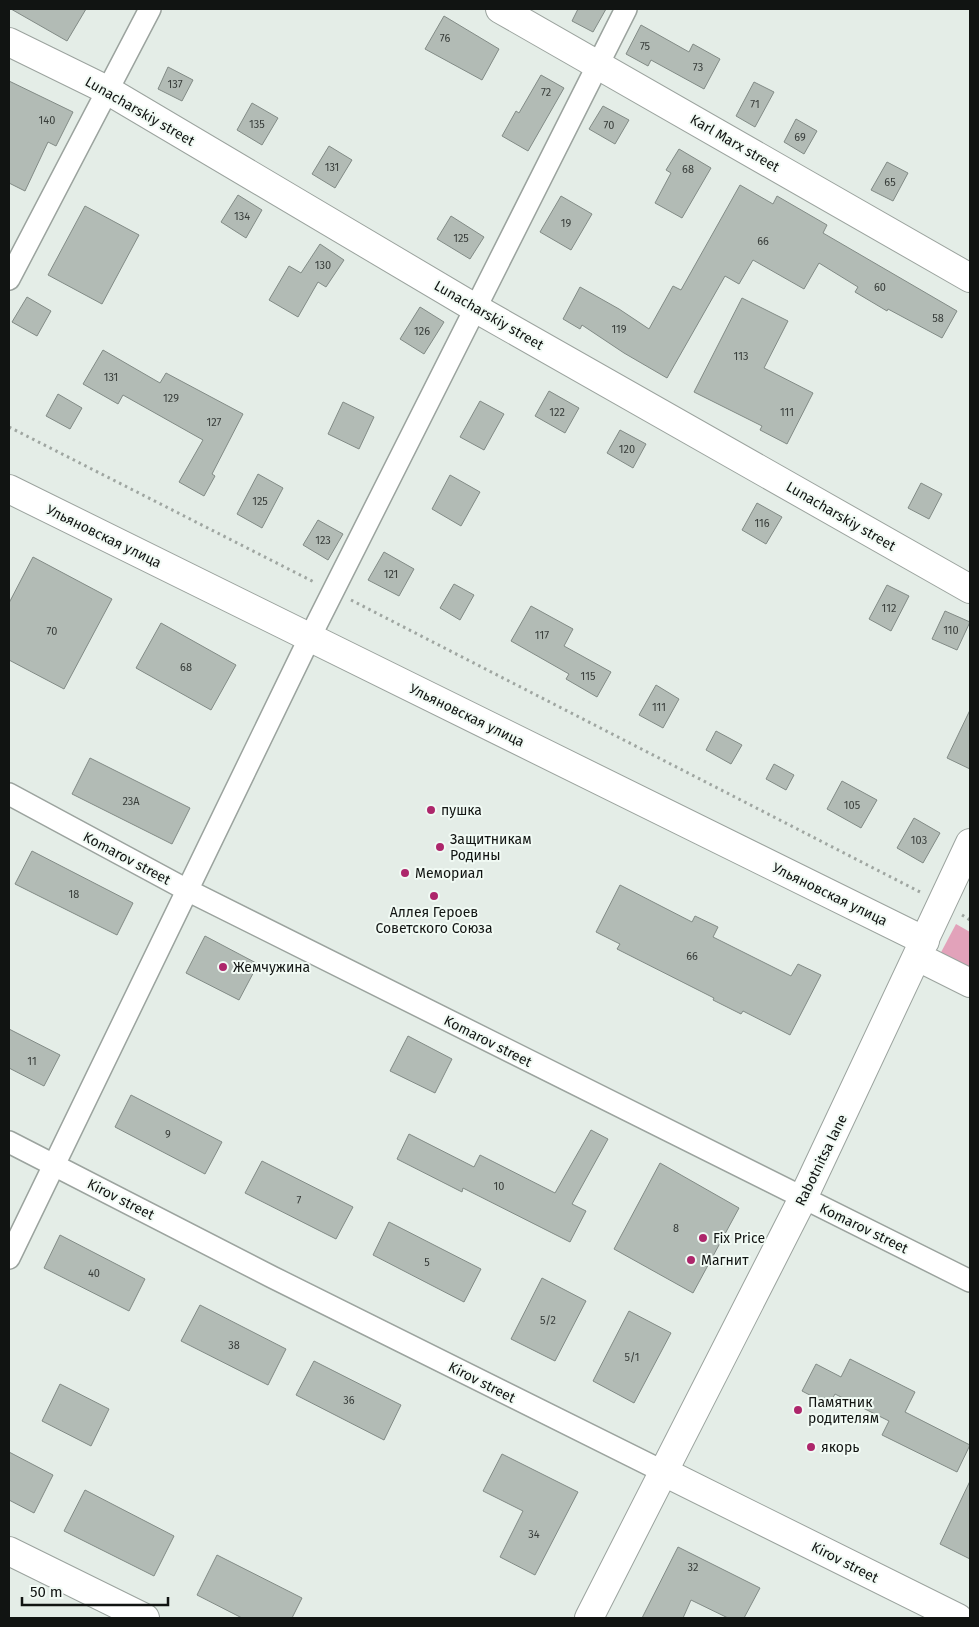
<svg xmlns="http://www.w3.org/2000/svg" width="979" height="1627" font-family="'Fira Sans',sans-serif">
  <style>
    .green { fill: #e2a2ba }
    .building { fill: #b2bbb5; stroke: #828b86 }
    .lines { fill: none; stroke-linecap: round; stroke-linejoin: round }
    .street-casing { stroke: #9ba39e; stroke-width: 24 }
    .secondary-casing { stroke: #9ba39e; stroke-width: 30 }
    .path { stroke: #9fa6a1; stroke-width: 3; stroke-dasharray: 2.5 4; stroke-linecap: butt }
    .street { stroke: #fff; stroke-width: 21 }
    .secondary { stroke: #fff; stroke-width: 28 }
    .poi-dot { fill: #ad266b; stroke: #f1faf4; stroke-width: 2 }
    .labels { text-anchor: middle; stroke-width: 4; stroke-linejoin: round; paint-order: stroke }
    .number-label { font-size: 11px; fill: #393e3b }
    .street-label { font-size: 14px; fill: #111412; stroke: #f1faf4 }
    .poi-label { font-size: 14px; fill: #111412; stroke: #f1faf4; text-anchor: start }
  </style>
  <rect width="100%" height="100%" fill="#e4ede7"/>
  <!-- green -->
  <path class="green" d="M956,924l14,8v42l-32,-16z"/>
  <!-- building -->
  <g class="building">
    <path d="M11,9h75l-19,32z"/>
    <path d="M578,9h28l-13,23 -21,-11z"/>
    <path d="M444,16l55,33 -17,31 -57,-31z"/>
    <path d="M641,25l48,27 4,-8 27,15 -16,30 -53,-29 -3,6 -22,-12z"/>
    <path d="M168,67l25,13 -11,21 -24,-12z"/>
    <path d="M541,75l23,13 -36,63 -26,-15 14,-25 3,2z"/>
    <path d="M9,81l64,31 -17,34 -8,-4 -23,49 -16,-8z"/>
    <path d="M754,82l20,10 -19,35 -19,-11z"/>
    <path d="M252,103l26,15 -16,27 -25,-15z"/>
    <path d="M603,106l26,14 -14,24 -26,-15z"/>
    <path d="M796,119l21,12 -13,23 -20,-12z"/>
    <path d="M329,146l23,14 -17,28 -23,-14z"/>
    <path d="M679,149l32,19 -29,50 -27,-15 16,-30 -5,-3z"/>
    <path d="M887,162l21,11 -15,28 -22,-11z"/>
    <path d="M740,185l33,19 4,-8 50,29 -4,8 134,78 -15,27 -54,-29 -1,2 -32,-19 3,-5 -39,-24 -15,26 -51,-29 -14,24 -14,-8 -58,102 -43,-25 -42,-28 -2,4 -17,-10 17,-32 39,22 30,20 24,-43 8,4z"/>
    <path d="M238,195l24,15 -16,28 -25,-16z"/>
    <path d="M561,196l31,18 -21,36 -31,-18z"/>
    <path d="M85,206l54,29 -37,69 -54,-29z"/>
    <path d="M451,216l33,21 -14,22 -33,-20z"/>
    <path d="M320,244l24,16 -18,27 -8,-5 -20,35 -29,-17 20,-34 12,7z"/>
    <path d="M27,297l24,14 -14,25 -25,-14z"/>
    <path d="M742,298l46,23 -24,47 49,25 -26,51 -27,-14 2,-4 -68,-34z"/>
    <path d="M420,307l24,15 -20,32 -24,-15z"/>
    <path d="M103,350l57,33 6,-10 77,41 -31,60 3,2 -11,20 -25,-14 24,-42 -80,-45 -5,9 -35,-20z"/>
    <path d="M549,391l30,17 -14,25 -30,-17z"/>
    <path d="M58,394l24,14 -12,21 -24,-13z"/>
    <path d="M480,401l24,13 -20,36 -24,-13z"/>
    <path d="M343,402l31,15 -15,32 -31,-15z"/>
    <path d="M620,430l26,14 -13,24 -26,-15z"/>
    <path d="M258,474l25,14 -21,40 -25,-14z"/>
    <path d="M450,475l30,17 -19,34 -29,-17z"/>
    <path d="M921,483l21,11 -13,25 -21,-11z"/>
    <path d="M757,503l25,14 -16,27 -24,-14z"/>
    <path d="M318,520l25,14 -15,26 -25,-15z"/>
    <path d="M384,552l30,17 -15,27 -31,-16z"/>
    <path d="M33,557l79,42 -48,90 -55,-29v-57z"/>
    <path d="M454,584l20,11 -14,25 -20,-12z"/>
    <path d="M887,585l22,11 -18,35 -22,-12z"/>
    <path d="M531,606l42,23 -9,17 47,26 -14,25 -31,-18 3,-5 -58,-33z"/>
    <path d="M945,611l25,11 -13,28 -25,-11z"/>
    <path d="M161,623l75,42 -25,45 -75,-42z"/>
    <path d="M656,685l23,14 -16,29 -24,-13z"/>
    <path d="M970,710v59l-23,-11z"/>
    <path d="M716,731l26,14 -11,19 -25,-14z"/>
    <path d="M90,758l100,50 -18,36 -100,-50z"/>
    <path d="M774,764l20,11 -8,15 -20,-11z"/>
    <path d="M842,781l35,19 -16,28 -34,-19z"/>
    <path d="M914,818l26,15 -17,30 -26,-15z"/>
    <path d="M32,851l101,52 -16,32 -102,-51z"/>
    <path d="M620,885l72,37 3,-6 23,11 -5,10 78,39 7,-12 23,11 -31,60 -47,-24 -2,3 -28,-14 1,-2 -97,-49 3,-5 -24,-12z"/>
    <path d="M205,936l53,28 -19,36 -53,-27z"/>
    <path d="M9,1029l51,26 -16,31 -35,-18z"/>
    <path d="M408,1036l44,23 -17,34 -45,-22z"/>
    <path d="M131,1095l91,47 -17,32 -90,-47z"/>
    <path d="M591,1130l17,9 -36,65 14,7 -16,31 -107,-54 -1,4 -65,-33 12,-25 65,33 6,-12 75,38z"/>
    <path d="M262,1161l91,46 -17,32 -91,-46z"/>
    <path d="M660,1163l79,45 -46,85 -79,-44z"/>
    <path d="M389,1222l92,47 -17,33 -91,-47z"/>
    <path d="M60,1235l85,44 -16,32 -85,-43z"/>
    <path d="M542,1278l44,23 -31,60 -44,-22z"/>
    <path d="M200,1305l86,44 -18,36 -87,-44z"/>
    <path d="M629,1311l42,22 -37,70 -41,-22z"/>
    <path d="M850,1359l65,33 -10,20 65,33 -13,27 -75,-37 7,-14 -54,-27 -6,11 -27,-14 14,-27 25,13z"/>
    <path d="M314,1361l87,44 -17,35 -88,-45z"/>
    <path d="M60,1384l49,25 -18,37 -49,-25z"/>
    <path d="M9,1452l44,23 -19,38 -25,-13z"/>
    <path d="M502,1454l76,38 -43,83 -35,-18 23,-46 -40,-20z"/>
    <path d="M970,1481v78l-30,-15z"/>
    <path d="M85,1490l89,46 -20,40 -90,-45z"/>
    <path d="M678,1547l82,41 -16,30h-16l-37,-18 -8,18h-41z"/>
    <path d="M217,1555l85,43 -10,20h-50l-45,-23z"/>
  </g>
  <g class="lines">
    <!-- street casing -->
    <g class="street-casing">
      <g id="street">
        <path d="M9,279l141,-270"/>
        <path d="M9,794l178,96 783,391"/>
        <path d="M9,1142l263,135 392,195"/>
        <path d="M9,1258l301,-621 316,-628"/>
      </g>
    </g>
    <!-- secondary casing -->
    <g class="secondary-casing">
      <g id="secondary">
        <path d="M500,9l470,269"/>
        <path d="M9,42l98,48 368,218 495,281"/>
        <path d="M9,489l916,452"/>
        <path d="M918,957l52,26"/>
        <path d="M664,1472l294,146"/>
        <path d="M9,1551l136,67"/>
        <path d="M589,1618l214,-420 167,-355"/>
      </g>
    </g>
    <!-- path -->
    <g class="path">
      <path d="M9,427l307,156"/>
      <path d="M351,600l571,293"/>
      <path d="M962,915l8,5"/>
    </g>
    <!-- street -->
    <use href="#street" class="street"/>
    <!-- secondary -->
    <use href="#secondary" class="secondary"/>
  </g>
  <!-- markers -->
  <g class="poi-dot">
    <circle cx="431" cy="810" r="5"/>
    <circle cx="440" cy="847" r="5"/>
    <circle cx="405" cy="873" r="5"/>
    <circle cx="434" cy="896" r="5"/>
    <circle cx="223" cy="967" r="5"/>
    <circle cx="703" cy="1238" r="5"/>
    <circle cx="691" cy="1260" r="5"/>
    <circle cx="798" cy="1410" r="5"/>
    <circle cx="811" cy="1447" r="5"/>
  </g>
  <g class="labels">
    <!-- number labels -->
    <g class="number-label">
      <text x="445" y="42">76</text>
      <text x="645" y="50">75</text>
      <text x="698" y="71">73</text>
      <text x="175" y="88">137</text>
      <text x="546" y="96">72</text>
      <text x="755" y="108">71</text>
      <text x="47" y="124">140</text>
      <text x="257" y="128">135</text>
      <text x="609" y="129">70</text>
      <text x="800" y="141">69</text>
      <text x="332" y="171">131</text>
      <text x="688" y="173">68</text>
      <text x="890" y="186">65</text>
      <text x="242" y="220">134</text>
      <text x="566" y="227">19</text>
      <text x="461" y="242">125</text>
      <text x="763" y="245">66</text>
      <text x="323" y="269">130</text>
      <text x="880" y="291">60</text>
      <text x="938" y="322">58</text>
      <text x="619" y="333">119</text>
      <text x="422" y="335">126</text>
      <text x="741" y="360">113</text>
      <text x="111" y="381">131</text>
      <text x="171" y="402">129</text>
      <text x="557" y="416">122</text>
      <text x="787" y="416">111</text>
      <text x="214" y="426">127</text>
      <text x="627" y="453">120</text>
      <text x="260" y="505">125</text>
      <text x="762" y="527">116</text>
      <text x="323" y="544">123</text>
      <text x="391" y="578">121</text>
      <text x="889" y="612">112</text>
      <text x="951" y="634">110</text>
      <text x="52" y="635">70</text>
      <text x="542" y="639">117</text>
      <text x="186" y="671">68</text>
      <text x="588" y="680">115</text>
      <text x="659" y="711">111</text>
      <text x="131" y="805">23А</text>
      <text x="852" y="809">105</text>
      <text x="919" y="844">103</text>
      <text x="74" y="898">18</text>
      <text x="692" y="960">66</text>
      <text x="32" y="1065">11</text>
      <text x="168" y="1138">9</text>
      <text x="499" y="1190">10</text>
      <text x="299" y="1204">7</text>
      <text x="676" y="1232">8</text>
      <text x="427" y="1266">5</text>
      <text x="94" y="1277">40</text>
      <text x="548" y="1324">5/2</text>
      <text x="234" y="1349">38</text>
      <text x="632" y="1361">5/1</text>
      <text x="349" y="1404">36</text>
      <text x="534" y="1538">34</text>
      <text x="693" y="1571">32</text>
    </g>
    <!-- street labels -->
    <g class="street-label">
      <text transform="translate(140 111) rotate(30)" y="5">Lunacharskiy street</text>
      <text transform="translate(735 143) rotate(30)" y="5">Karl Marx street</text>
      <text transform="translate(489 315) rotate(30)" y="5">Lunacharskiy street</text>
      <text transform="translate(841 516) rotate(30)" y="5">Lunacharskiy street</text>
      <text transform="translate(104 536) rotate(26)" y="5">Ульяновская улица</text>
      <text transform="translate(467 715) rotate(26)" y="5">Ульяновская улица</text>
      <text transform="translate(127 858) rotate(28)" y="5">Komarov street</text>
      <text transform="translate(830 894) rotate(26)" y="5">Ульяновская улица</text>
      <text transform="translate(488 1041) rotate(27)" y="5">Komarov street</text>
      <text transform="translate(821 1160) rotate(-64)" y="5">Rabotnitsa lane</text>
      <text transform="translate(121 1199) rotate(27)" y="5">Kirov street</text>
      <text transform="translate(864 1228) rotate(26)" y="5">Komarov street</text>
      <text transform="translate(482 1382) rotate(27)" y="5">Kirov street</text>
      <text transform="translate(845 1562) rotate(27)" y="5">Kirov street</text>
    </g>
    <!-- poi labels -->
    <g class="poi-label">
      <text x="441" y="815">пушка</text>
      <text x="450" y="844">Защитникам<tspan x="450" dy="16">Родины</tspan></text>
      <text x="415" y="878">Мемориал</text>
      <text x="434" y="917" text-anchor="middle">Аллея Героев<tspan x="434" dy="16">Советского Союза</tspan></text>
      <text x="233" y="972">Жемчужина</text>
      <text x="713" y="1243">Fix Price</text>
      <text x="701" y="1265">Магнит</text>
      <text x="808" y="1407">Памятник<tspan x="808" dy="16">родителям</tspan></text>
      <text x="821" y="1452">якорь</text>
    </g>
  </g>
  <!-- border -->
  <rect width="979" height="1627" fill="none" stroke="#111412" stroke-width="20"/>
  <!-- scale -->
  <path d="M22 1597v8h146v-8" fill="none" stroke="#111412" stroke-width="2.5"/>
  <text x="30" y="1597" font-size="15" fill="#111412" stroke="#f1faf4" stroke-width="4" paint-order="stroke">50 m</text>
</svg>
